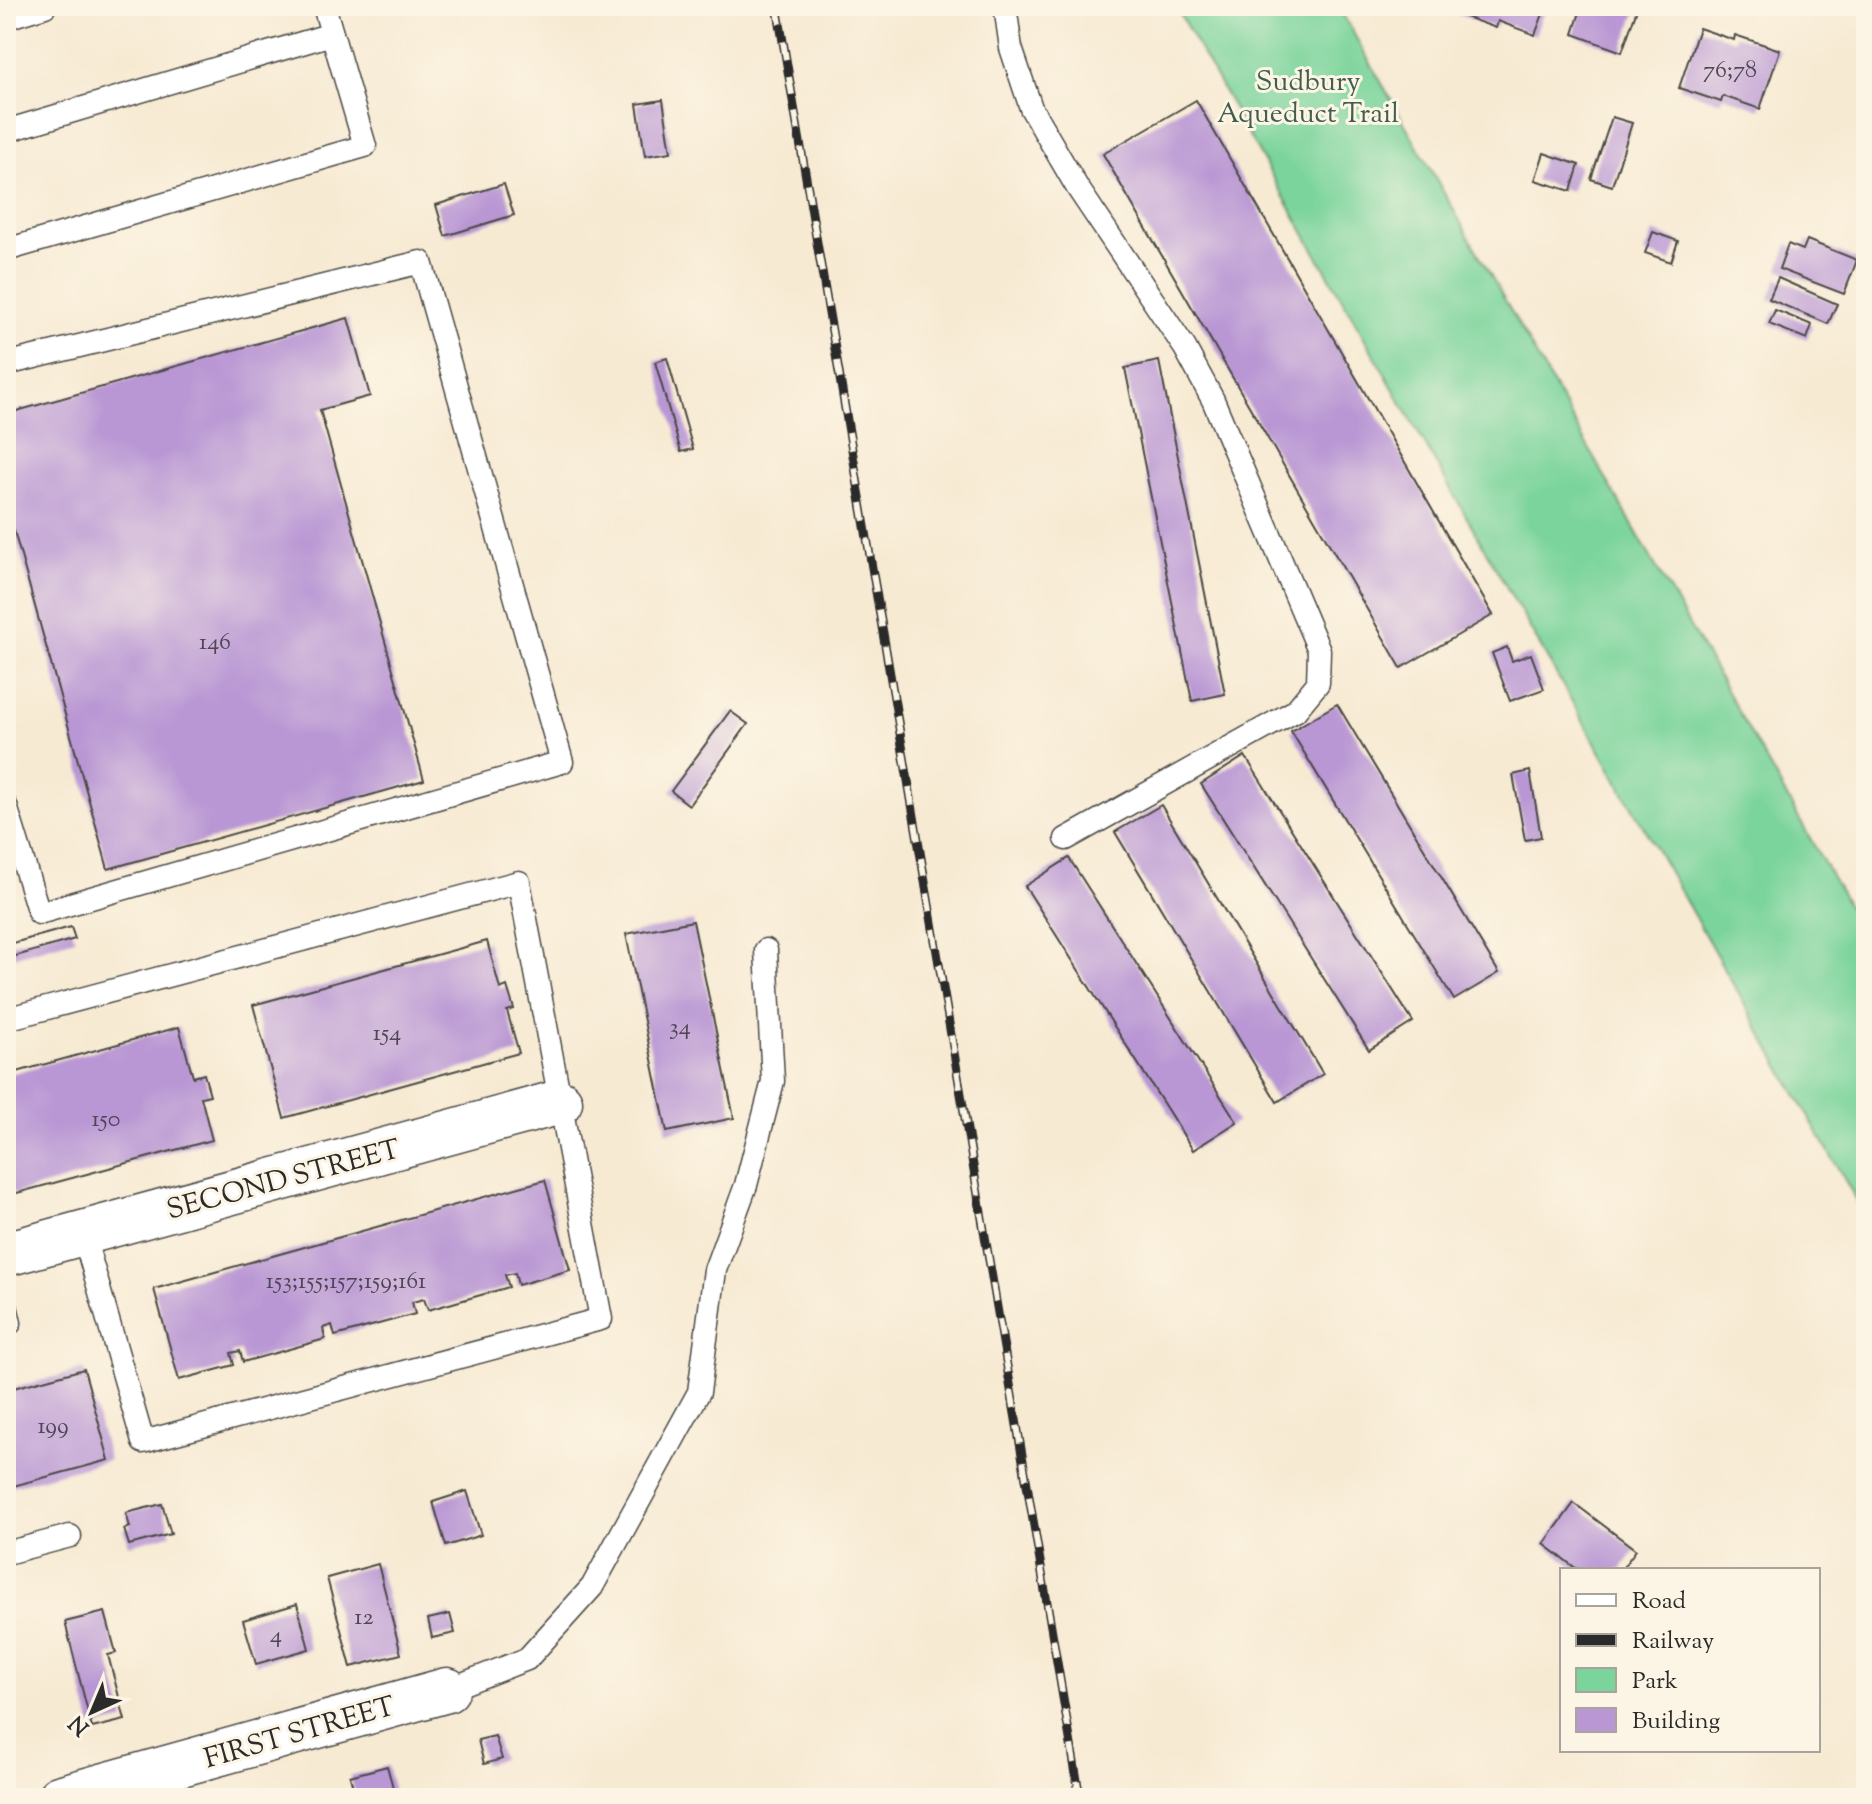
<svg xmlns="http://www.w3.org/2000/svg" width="1872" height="1804" font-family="'Sorts Mill Goudy',serif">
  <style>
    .park { fill: #7ad49b; stroke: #528063; stroke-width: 2 }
    .building { fill: #b997d4 }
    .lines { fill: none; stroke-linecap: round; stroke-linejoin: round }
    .service-casing { stroke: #4a4844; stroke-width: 25 }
    .minor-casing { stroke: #4a4844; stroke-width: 47 }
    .service { stroke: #fff; stroke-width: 22 }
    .minor { stroke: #fff; stroke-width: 44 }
    .rail-casing { stroke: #2b2b2b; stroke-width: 9 }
    .rail { stroke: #fcf5e5; stroke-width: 6; stroke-dasharray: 18; stroke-linecap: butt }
    .labels { text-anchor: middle; stroke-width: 6; stroke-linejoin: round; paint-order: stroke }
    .number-label { font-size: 24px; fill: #4e4655 }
    .park-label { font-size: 28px; fill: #435e4d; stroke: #fcf5e5 }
    .street-label { font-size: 28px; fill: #2b2b2b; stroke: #fcf5e5 }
  </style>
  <rect width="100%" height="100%" fill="#fcf5e5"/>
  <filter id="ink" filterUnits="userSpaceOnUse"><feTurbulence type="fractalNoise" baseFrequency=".0125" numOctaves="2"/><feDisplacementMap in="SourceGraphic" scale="16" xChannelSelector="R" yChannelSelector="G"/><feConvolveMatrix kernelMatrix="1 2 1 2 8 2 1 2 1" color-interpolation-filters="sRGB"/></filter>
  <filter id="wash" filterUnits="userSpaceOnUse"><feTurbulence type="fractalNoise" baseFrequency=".006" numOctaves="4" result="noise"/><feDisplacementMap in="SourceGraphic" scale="32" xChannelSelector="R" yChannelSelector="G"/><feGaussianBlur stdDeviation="1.8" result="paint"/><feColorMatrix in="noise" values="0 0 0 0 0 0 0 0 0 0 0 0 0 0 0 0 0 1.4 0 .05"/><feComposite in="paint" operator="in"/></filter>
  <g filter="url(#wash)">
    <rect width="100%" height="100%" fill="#f7ead3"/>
    <!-- park -->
    <path class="park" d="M1175,6h163l528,931v280z"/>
    <g id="blocks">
      <!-- building -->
      <g class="building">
        <path d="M1454,6h92l-11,29 -37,-14 -2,7 -45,-16z"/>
        <path d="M1582,6h56l-16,46 -49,-18z"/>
        <path d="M1699,28l35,12 1,-5 45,15 -20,59 -37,-13 -2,6 -42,-14z"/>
        <path d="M663,100l8,52 -26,4 -8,-52z"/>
        <path d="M1196,100l297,515 -92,53 -298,-514z"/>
        <path d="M1612,117l20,6 -20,63 -21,-7z"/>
        <path d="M1544,153l35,12 -8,26 -36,-11z"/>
        <path d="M504,184l10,31 -69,21 -9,-31z"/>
        <path d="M1653,232l25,9 -7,21 -26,-9z"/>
        <path d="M1807,240l50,20 -13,34 -65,-25 9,-25 15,6z"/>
        <path d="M1778,278l59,26 -9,20 -59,-25z"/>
        <path d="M1775,310l37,15 -5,14 -38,-15z"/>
        <path d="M348,318l22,78 -50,14 104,370 -316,89 -102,-367v-88z"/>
        <path d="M667,358l26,91 -12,3 -26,-90z"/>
        <path d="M1159,361l66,333 -33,7 -67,-333z"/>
        <path d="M1507,647l5,14 19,-7 13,35 -34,12 -18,-48z"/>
        <path d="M1337,704l162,269 -45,27 -163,-269z"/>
        <path d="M730,711l18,13 -59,81 -18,-14z"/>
        <path d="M1245,756l168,266 -44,28 -168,-266z"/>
        <path d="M1530,771l11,66 -16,3 -12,-65z"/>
        <path d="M1161,805l162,269 -46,28 -162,-270z"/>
        <path d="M1069,858l168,264 -44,28 -168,-264z"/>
        <path d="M693,921l41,197 -67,14 -41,-198z"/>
        <path d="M71,927l4,12 -66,19 -3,-13z"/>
        <path d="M487,941l13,48 7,-3 7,23 -7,2 12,42 -235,65 -31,-113z"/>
        <path d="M179,1027l14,50 11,-3 6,21 -9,2 11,43 -206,56v-121z"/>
        <path d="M545,1180l25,90 -52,15 -3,-12 -10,2 4,12 -81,23 -4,-11 -12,3 3,12 -80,22 -3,-11 -9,3 2,11 -82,23 -3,-11 -9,2 3,12 -55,15 -25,-91z"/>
        <path d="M84,1369l25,91 -103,28v-98z"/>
        <path d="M467,1491l14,44 -35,11 -13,-44z"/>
        <path d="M1574,1503l62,47 -15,20h-43l-34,-26z"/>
        <path d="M162,1504l9,30 -42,11 -5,-16 6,-2 -4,-14z"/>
        <path d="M378,1564l23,90 -50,13 -24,-89z"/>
        <path d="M297,1604l12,45 -53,15 -13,-44z"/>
        <path d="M105,1612l11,41 -8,2 17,65 -33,8 -27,-106z"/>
        <path d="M450,1614l5,19 -23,5 -4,-19z"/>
        <path d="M495,1736l7,23 -18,5 -6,-24z"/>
        <path d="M387,1766l9,32h-40l-6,-22z"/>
      </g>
    </g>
  </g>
  <g filter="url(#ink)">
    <use href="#blocks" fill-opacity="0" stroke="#4a4844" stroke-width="2"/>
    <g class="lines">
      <!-- service casing -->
      <g class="service-casing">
        <g id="service">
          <path d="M1005,6l6,42 20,60 46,79 108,161 28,52 106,250 -1,33 -23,28 -229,128"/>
          <path d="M6,18l39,-12"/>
          <path d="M6,131l326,-97"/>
          <path d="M6,250l359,-104 -41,-140"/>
          <path d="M6,364l415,-102 141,500 -523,151 -33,-107"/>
          <path d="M6,1019l513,-137 82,437 -458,123 -60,-209"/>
          <path d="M6,1306l4,17 -4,1"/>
          <path d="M6,1553l64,-17"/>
          <path d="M447,1690l80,-31 65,-72 107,-195 16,-122 31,-85 27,-104 -7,-131"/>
        </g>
      </g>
      <!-- minor casing -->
      <g class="minor-casing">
        <g id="minor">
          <path d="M6,1254l554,-152"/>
          <path d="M59,1798l388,-108"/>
        </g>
      </g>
      <!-- service -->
      <use href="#service" class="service"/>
      <!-- minor -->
      <use href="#minor" class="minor"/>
      <!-- rail casing -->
      <g class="rail-casing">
        <path id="rail" d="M777,6l303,1792"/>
      </g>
      <!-- rail -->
      <use href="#rail" class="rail"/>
    </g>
  </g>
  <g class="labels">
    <!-- number labels -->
    <g class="number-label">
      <text x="1730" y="77">76;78</text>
      <text x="215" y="649">146</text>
      <text x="680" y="1034">34</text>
      <text x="387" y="1040">154</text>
      <text x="106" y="1126">150</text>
      <text x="346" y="1288">153;155;157;159;161</text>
      <text x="53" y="1433">199</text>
      <text x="364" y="1624">12</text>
      <text x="276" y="1642">4</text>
    </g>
    <!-- park labels -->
    <g class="park-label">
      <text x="1308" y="90">Sudbury<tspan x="1308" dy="32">Aqueduct Trail</tspan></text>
    </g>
    <!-- street labels -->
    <g class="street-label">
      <text transform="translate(283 1178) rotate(-15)" y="10">SECOND STREET</text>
      <text transform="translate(299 1731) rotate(-16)" y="10">FIRST STREET</text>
    </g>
  </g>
  <!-- margin -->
  <rect width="1872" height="1804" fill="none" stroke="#fcf5e5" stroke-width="32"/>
  <!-- legend -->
  <rect x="1560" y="1568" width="260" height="184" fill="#fcf5e5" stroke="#a8a49b" stroke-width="2"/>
  <rect x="1576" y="1594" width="40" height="12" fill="#ffffff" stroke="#a8a49b" stroke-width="2"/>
  <text x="1632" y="1608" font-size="24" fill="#2b2b2b">Road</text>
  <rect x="1576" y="1634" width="40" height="12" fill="#2b2b2b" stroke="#a8a49b" stroke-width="2"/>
  <text x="1632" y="1648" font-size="24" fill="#2b2b2b">Railway</text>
  <rect x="1576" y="1668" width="40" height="24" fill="#7ad49b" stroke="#a8a49b" stroke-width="2"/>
  <text x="1632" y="1688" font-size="24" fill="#2b2b2b">Park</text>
  <rect x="1576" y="1708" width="40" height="24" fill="#b997d4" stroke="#a8a49b" stroke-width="2"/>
  <text x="1632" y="1728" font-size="24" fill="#2b2b2b">Building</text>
  <!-- north arrow -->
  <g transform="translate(92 1712) rotate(224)" stroke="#fcf5e5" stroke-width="6" paint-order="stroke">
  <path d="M0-6L14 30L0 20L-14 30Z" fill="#2b2b2b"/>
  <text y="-12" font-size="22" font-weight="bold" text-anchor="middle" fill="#2b2b2b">N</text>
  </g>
</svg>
